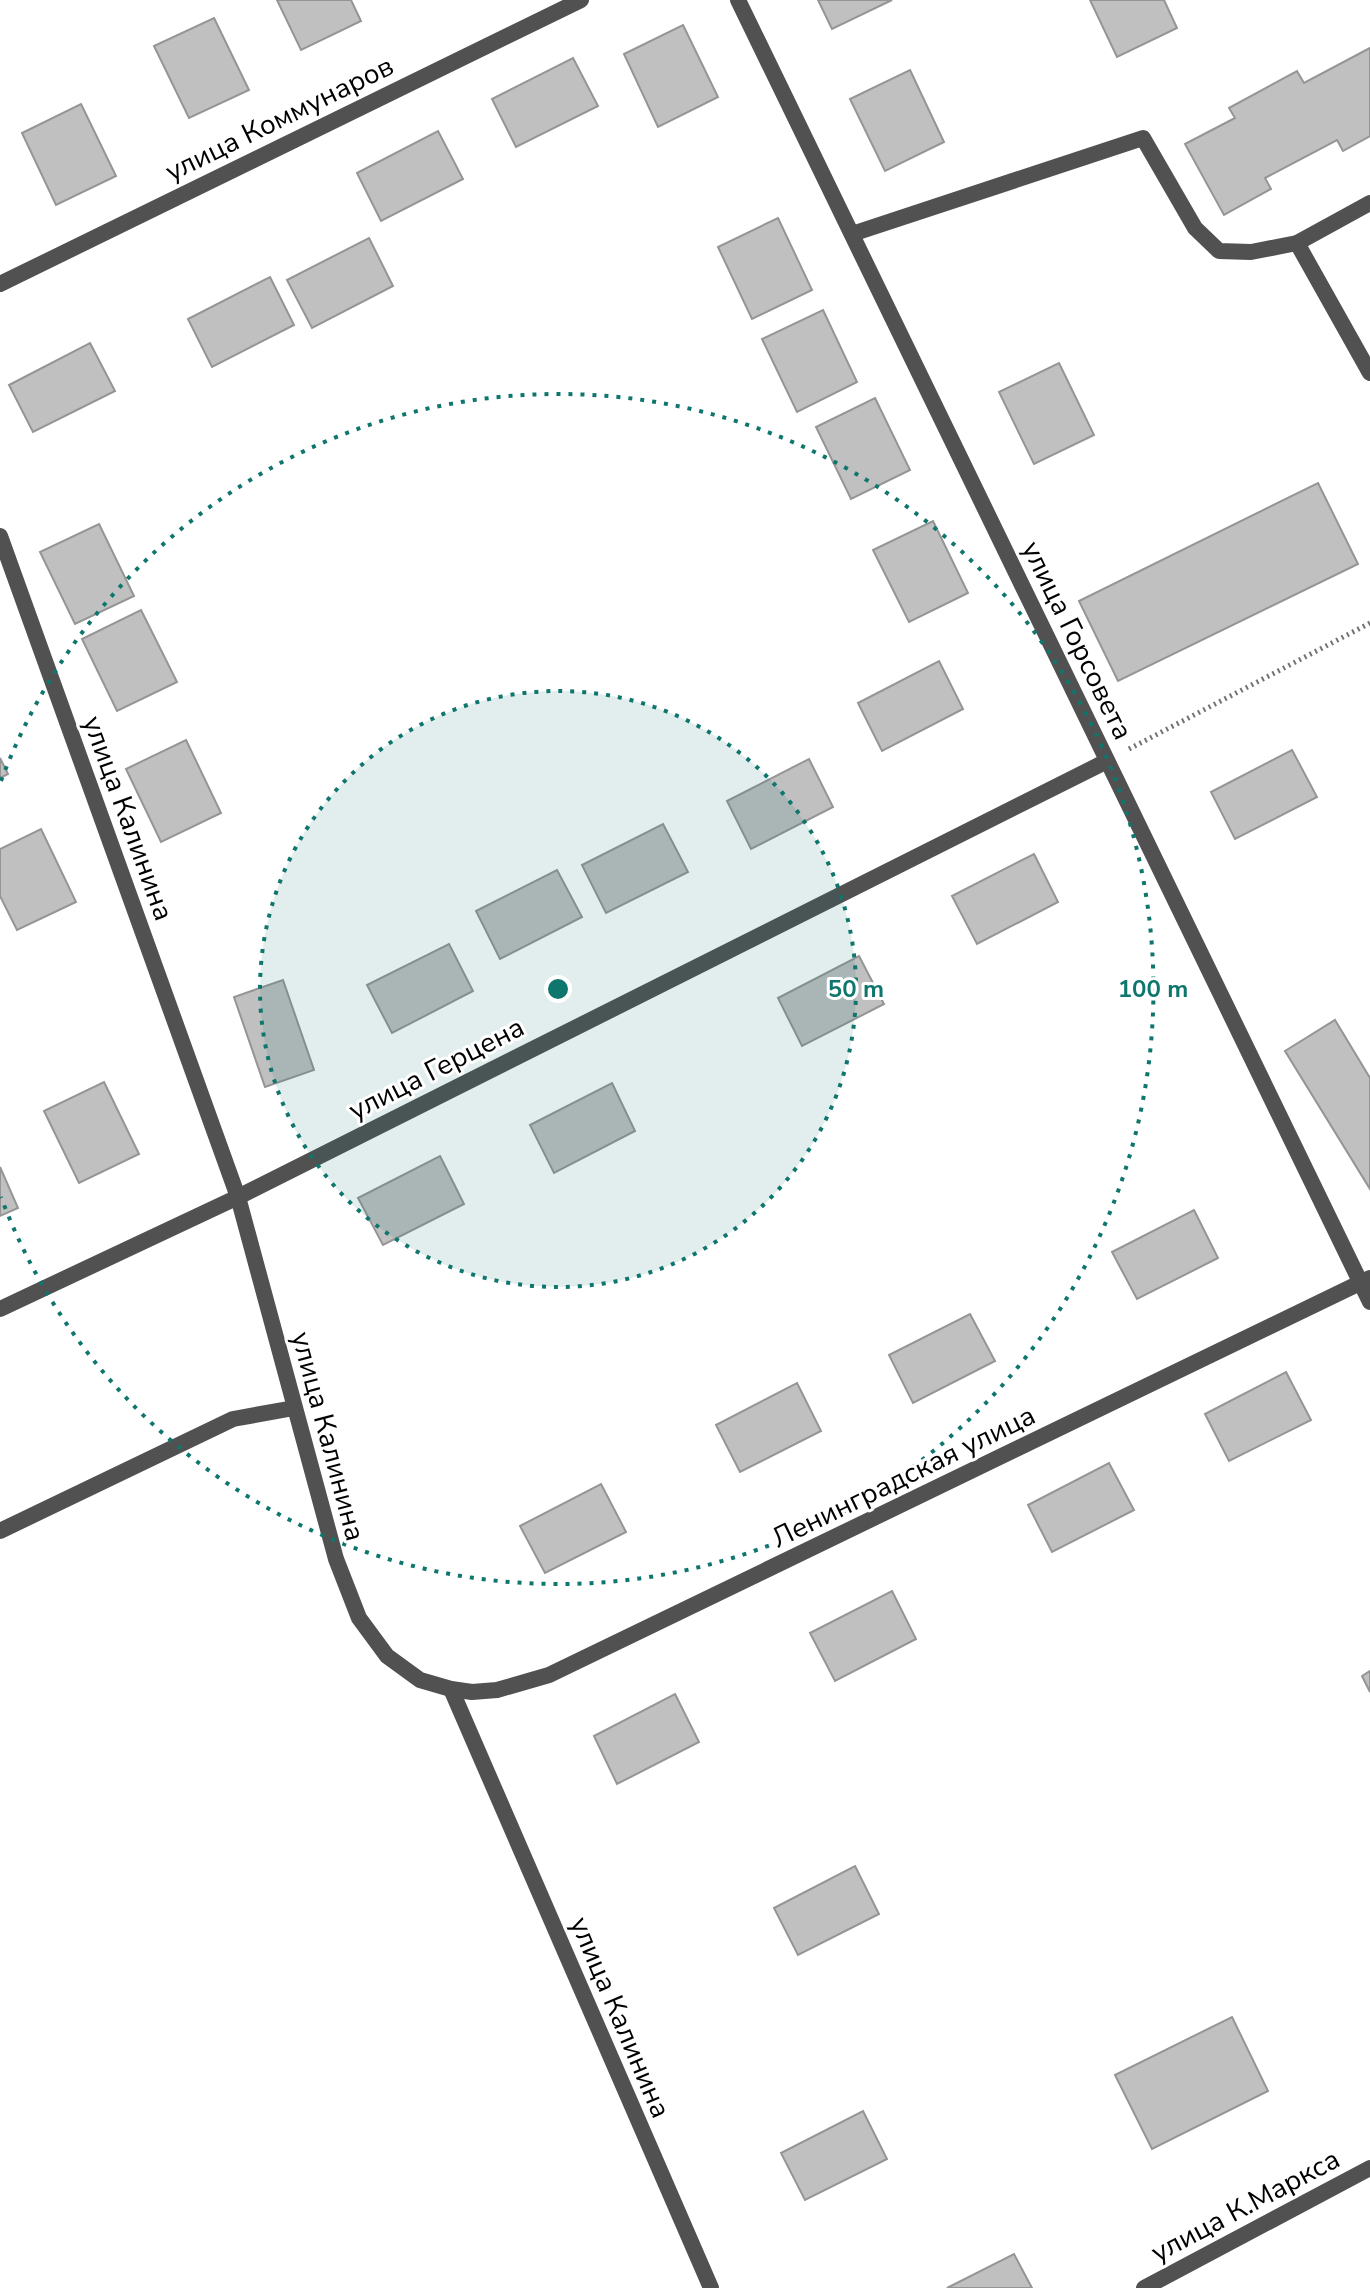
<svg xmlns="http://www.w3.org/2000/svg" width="1370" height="2288" font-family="'Nunito Sans',sans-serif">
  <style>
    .building { fill: #c0c0c0; stroke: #959595; stroke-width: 2 }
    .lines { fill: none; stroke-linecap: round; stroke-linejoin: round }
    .path { stroke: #737373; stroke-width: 5; stroke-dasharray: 2 4; stroke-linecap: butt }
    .service { stroke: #515151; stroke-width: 16 }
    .minor { stroke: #515151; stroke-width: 16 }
    .tertiary { stroke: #515151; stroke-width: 16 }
    .ring { fill: none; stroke: #0f766e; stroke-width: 4; stroke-dasharray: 4 8 }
    .labels { text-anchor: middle; stroke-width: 6; stroke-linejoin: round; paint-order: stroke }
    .street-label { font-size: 28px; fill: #000; stroke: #fff }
    .centre { fill: #0f766e; stroke: #fff; stroke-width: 4 }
    .ring-label { font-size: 24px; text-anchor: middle; font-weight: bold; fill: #0f766e; stroke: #fff; stroke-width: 6; stroke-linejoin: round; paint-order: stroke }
  </style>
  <rect width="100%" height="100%" fill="#fff"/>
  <!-- building -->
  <g class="building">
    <path d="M277,0h74l10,21 -60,29z"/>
    <path d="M818,0h74l-60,29z"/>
    <path d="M1090,0h74l13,28 -60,29z"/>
    <path d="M214,18l35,72 -60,28 -35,-72z"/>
    <path d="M683,25l35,72 -60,30 -34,-73z"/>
    <path d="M1370,48v88l-27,15 -6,-11 -72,38 6,11 -47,26 -39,-71 50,-26 -6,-10 68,-37 7,12z"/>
    <path d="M573,58l25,48 -82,41 -24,-48z"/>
    <path d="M910,70l34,72 -59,29 -35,-72z"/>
    <path d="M81,104l35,72 -60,29 -34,-72z"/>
    <path d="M438,131l25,48 -82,42 -24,-48z"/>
    <path d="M778,218l34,72 -60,29 -34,-72z"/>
    <path d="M369,238l24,48 -81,42 -25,-48z"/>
    <path d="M270,277l24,48 -82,42 -24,-48z"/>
    <path d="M823,310l34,72 -60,30 -35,-73z"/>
    <path d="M90,343l25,48 -82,41 -24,-47z"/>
    <path d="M1059,363l35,72 -60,29 -35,-72z"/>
    <path d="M875,398l35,72 -59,29 -35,-72z"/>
    <path d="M1318,483l40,81 -240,117 -39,-80z"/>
    <path d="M933,521l35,72 -59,29 -36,-72z"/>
    <path d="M99,524l35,72 -59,28 -35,-72z"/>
    <path d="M141,610l36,72 -60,29 -35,-72z"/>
    <path d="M939,661l24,48 -81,42 -24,-48z"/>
    <path d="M186,740l35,73 -60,29 -35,-73z"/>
    <path d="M1292,750l25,47 -82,42 -24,-47z"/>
    <path d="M0,758l8,16 -8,4z"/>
    <path d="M809,759l24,48 -82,42 -24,-48z"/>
    <path d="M663,824l25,48 -82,41 -24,-48z"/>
    <path d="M41,829l35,73 -59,28 -17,-34v-47z"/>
    <path d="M1034,854l24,48 -81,42 -25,-48z"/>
    <path d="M557,870l25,47 -82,42 -24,-48z"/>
    <path d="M449,944l24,47 -81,42 -25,-48z"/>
    <path d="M859,956l25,48 -82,42 -24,-48z"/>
    <path d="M283,980l31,90 -49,17 -31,-90z"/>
    <path d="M1335,1020l35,58v111l-85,-138z"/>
    <path d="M104,1082l35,72 -60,29 -35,-72z"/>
    <path d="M612,1083l23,48 -81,42 -24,-48z"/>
    <path d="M440,1156l24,48 -81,41 -25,-47z"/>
    <path d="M0,1167l18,41 -18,8z"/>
    <path d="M1194,1210l24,48 -81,41 -25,-47z"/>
    <path d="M970,1314l25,47 -82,42 -24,-48z"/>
    <path d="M1286,1372l25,48 -82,41 -24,-47z"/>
    <path d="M797,1383l24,48 -81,41 -24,-47z"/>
    <path d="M1109,1463l25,47 -82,42 -24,-47z"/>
    <path d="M601,1484l25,48 -81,41 -25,-47z"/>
    <path d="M892,1591l24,48 -81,42 -25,-48z"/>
    <path d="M1370,1671v21l-8,-16z"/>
    <path d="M675,1694l24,48 -82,42 -23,-48z"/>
    <path d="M855,1866l24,48 -81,41 -24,-47z"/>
    <path d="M1232,2017l36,74 -116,58 -37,-74z"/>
    <path d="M863,2111l24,48 -82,41 -24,-47z"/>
    <path d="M1014,2254l18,34h-85z"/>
  </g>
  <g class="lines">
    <!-- path -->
    <path class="path" d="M1129,749l241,-126"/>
    <!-- service -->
    <g class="service">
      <path d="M852,234l291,-96 52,90 24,23 32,1 46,-9 73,-40"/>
      <path d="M1297,243l73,130"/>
      <path d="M0,1531l233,-112 61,-11"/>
    </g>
    <!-- minor -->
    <g class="minor">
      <path d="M738,0l632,1302"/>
      <path d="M0,284l581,-284"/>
      <path d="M0,1309l238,-112 869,-436"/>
      <path d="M451,1689l260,599"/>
      <path d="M1144,2288l226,-120"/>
    </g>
    <!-- tertiary -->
    <path class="tertiary" d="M0,536l238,661 98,362 23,59 28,38 33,24 31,9 21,3 25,-2 52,-15 821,-397"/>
  </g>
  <!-- distance rings -->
  <circle cx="558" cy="989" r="298" fill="#0f766e" fill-opacity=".12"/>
  <g class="ring">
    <circle cx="558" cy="989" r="298"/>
    <path d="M1 781A595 595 0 1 1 1 1197"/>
  </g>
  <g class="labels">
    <!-- street labels -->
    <g class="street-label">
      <text transform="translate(279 118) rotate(-26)" y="10">улица Коммунаров</text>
      <text transform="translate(1078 640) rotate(64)" y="10">улица Горсовета</text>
      <text transform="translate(129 818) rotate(70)" y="10">улица Калинина</text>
      <text transform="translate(436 1068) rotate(-27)" y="10">улица Герцена</text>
      <text transform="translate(329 1436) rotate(75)" y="10">улица Калинина</text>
      <text transform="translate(903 1476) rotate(-26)" y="10">Ленинградская улица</text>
      <text transform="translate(621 2017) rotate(67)" y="10">улица Калинина</text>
      <text transform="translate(1245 2205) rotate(-28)" y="10">улица К.Маркса</text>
    </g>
  </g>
  <circle cx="558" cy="989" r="12" class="centre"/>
  <g class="ring-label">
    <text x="856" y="997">50 m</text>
    <text x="1153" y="997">100 m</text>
  </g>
</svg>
